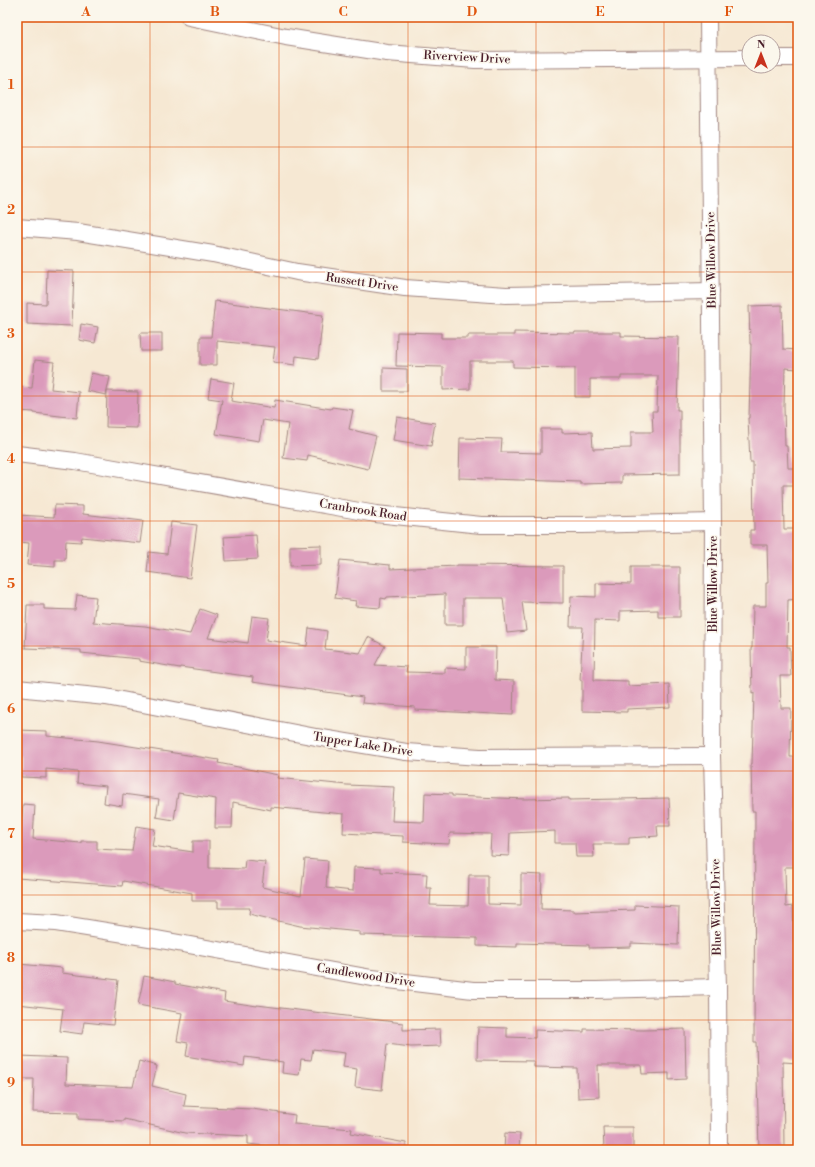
<svg xmlns="http://www.w3.org/2000/svg" width="815" height="1167" font-family="'Libre Bodoni',serif">
  <style>
    .building { fill: #db9abb }
    .lines { fill: none; stroke-linecap: round; stroke-linejoin: round }
    .minor-casing { stroke: #a0847f; stroke-width: 18 }
    .minor { stroke: #fff; stroke-width: 16 }
    .grid { fill: none; stroke: #e0560e; stroke-width: 1; stroke-opacity: 0.55 }
    .labels { text-anchor: middle; stroke-width: 3; stroke-linejoin: round; paint-order: stroke }
    .street-label { font-size: 12px; fill: #4a1f2b; stroke: #fbf7ec }
    .neatline { fill: none; stroke: #e0560e; stroke-width: 1.5 }
    .grid-label { font-size: 13px; text-anchor: middle; font-weight: bold; fill: #e0560e }
  </style>
  <rect width="100%" height="100%" fill="#fbf7ec"/>
  <filter id="ink" filterUnits="userSpaceOnUse"><feTurbulence type="fractalNoise" baseFrequency=".025" numOctaves="2"/><feDisplacementMap in="SourceGraphic" scale="8" xChannelSelector="R" yChannelSelector="G"/><feConvolveMatrix kernelMatrix="1 2 1 2 8 2 1 2 1" color-interpolation-filters="sRGB"/></filter>
  <filter id="wash" filterUnits="userSpaceOnUse"><feTurbulence type="fractalNoise" baseFrequency=".012" numOctaves="4" result="noise"/><feDisplacementMap in="SourceGraphic" scale="16" xChannelSelector="R" yChannelSelector="G"/><feGaussianBlur stdDeviation="0.9" result="paint"/><feColorMatrix in="noise" values="0 0 0 0 0 0 0 0 0 0 0 0 0 0 0 0 0 1.4 0 .05"/><feComposite in="paint" operator="in"/></filter>
  <g filter="url(#wash)">
    <rect width="100%" height="100%" fill="#f6e8d3"/>
    <g id="blocks">
      <!-- building -->
      <g class="building">
        <path d="M47,270l27,1 -2,55 -45,-2v-21l19,1z"/>
        <path d="M215,301l108,14 -5,44 -22,-3 -1,9 -22,-3 2,-15 -58,-6v24h-17v-28h11z"/>
        <path d="M782,305l1,44 15,1v19l-13,-1 -1,38 1,40h2l1,22h10v17h-15l1,44h12v27h2v43l-10,1 -1,47h3l1,29h-11l1,32h10l-1,49h8v110h-13l1,40 7,-1 1,38h2l-1,25h3v94l-15,-1 1,88h-25l-3,-108h-2l1,-231h-3l-1,-47h1l2,-71 -2,1 -1,-46h1l1,-42h13v-23h2l-1,-38h-17v-15h4l-1,-68h-3l-2,-44h1l2,-74h-1l-1,-38z"/>
        <path d="M81,324l17,3 -3,16 -16,-3z"/>
        <path d="M397,332l44,1v5h27v-3h46v-3l61,1v-1h46v4l58,1 -2,73h3v64l-58,1v8l-42,1v-2l-121,-4 1,-40 42,1 -1,13 40,1v-24h21v4l30,-1 1,17 38,-1v-16h22l-1,-21h5l1,-35h-37v3h-31v18h-15v-29l-62,-1v-6h-43v28l-27,1v-23l-47,-1z"/>
        <path d="M140,333h22v18h-21z"/>
        <path d="M35,360l19,2 -3,27 28,3 -2,26 -43,-5v-1l-17,-1v-24l15,1z"/>
        <path d="M383,368l24,1v22h-24z"/>
        <path d="M91,373l19,4 -4,18 -19,-4z"/>
        <path d="M211,379l23,4 -3,18 43,7 1,-8 56,9 1,-2 21,3 -4,19 27,7 -8,33 -60,-14 -1,6 -24,-3 5,-34 -25,-4 -4,21 -43,-7 6,-34 -14,-2z"/>
        <path d="M107,391l31,1 -1,36 -31,-1z"/>
        <path d="M397,417l38,6 -4,23 -38,-6z"/>
        <path d="M55,505l28,1v8l60,7 -3,22 -58,-6 -1,5 -15,-1 -1,19h-10v7l-28,-2 2,-22 -12,-1v-27l37,2z"/>
        <path d="M171,522l26,3 -7,53 -43,-6 2,-20 18,2z"/>
        <path d="M256,535l2,24 -32,2 -2,-24z"/>
        <path d="M321,545v20l-31,1v-20z"/>
        <path d="M340,560l50,5v4l67,-3v-1l106,1v37l-41,-1 4,29 -19,2 -4,-35h-40v27h-18v-31l-58,3 -1,2 -5,-1 -1,10 -25,-2 1,-5 -21,-3z"/>
        <path d="M631,567h49v50h-22v-7l-38,1v10l-25,-1 -1,60 34,1v5l41,-2 1,23 -43,2v3l-45,-1v-31h-2l3,-53h-13l1,-31 25,1v-14l35,1z"/>
        <path d="M77,595l19,2 -3,25 52,4 45,8 10,-25 17,6 -9,23 40,5 4,-27 17,2 -3,22 41,6 2,-18 18,3 -2,18 35,4 8,-16 17,9 -10,19 32,2 -1,5 39,1v-5l21,1v-22h30l-1,33 19,1 -1,34 -98,-5v-3l-53,-4 1,-6 -111,-15 1,-5 -73,-10v1l-41,-7v-2l-58,-6v-3l-56,-2 2,-43h17v4l31,1z"/>
        <path d="M17,730l30,1v5l51,5 121,19 -1,3 60,12 -1,3 70,7 47,2 -2,34 32,1 1,-29 27,1v2l73,3 44,-1v2l100,-2 1,28h-13l1,10 -29,2v6h-36l1,13h-18l-1,-14h-20v-12l-45,2 -1,23 -19,-1 1,-21 -41,-1 -1,11 -46,-2v-6l-60,-3 1,-19 -73,-7v3l-38,-8 -1,26h-17l1,-29 -38,-6 -4,27 -18,-3 3,-18 -36,-5 -1,12 -18,-3 2,-17 -29,-3 1,-11 -32,-3v9l-25,-1v-21h-4z"/>
        <path d="M23,804l12,1 -2,34 48,4v-2h16v8l35,2 4,-25 19,3 -3,17 41,6v-11h16v27l35,1 1,-9 20,2 -3,25 39,9 4,-37 23,2 -2,27 27,3 1,-24 27,1v4l46,2 -1,14h5l-1,17 38,1 1,-31h19v29l33,1v-31l21,1 -1,34 33,1v2l61,-2v-5l44,2 -1,38 -47,-2v4l-42,1v-3l-72,-2v4l-40,-1v-8l-117,-3v-3l-60,-6 -51,-12 1,-6h-32v-7h-26v-8l-69,-12 -1,5 -105,-8z"/>
        <path d="M19,964l43,4v5l56,7 -5,45 -29,-3 -2,12 -22,-3 3,-22 -46,-5v-23z"/>
        <path d="M144,976l31,6v2l50,9 -1,8 33,5v-1l146,18v7l37,-1 1,17 -30,1 -24,-3 -5,46 -27,-3 2,-18 -14,-2 2,-14 -32,-4 -2,11 -10,-1 -2,16 -17,-2 1,-11 -38,-5 -1,9 -58,-10 2,-13 -11,-2 5,-28 -44,-8z"/>
        <path d="M478,1027l29,1v9l28,1v-8l49,2v-3l59,1 42,-1 1,50 -17,1v-7l-27,1 -1,-9h-43l1,32 -21,1 -1,-30 -43,-1v-6l-57,-1z"/>
        <path d="M20,1056l47,2 -1,26 67,3 6,-26 18,5 -5,20 34,8 -2,12 68,3 43,6 -1,9 58,5 -1,4 55,10v7h-106l-52,-6v-8l-63,-3 -61,-14v2l-46,-2v-6l-45,-1 1,-33h-15z"/>
        <path d="M603,1127h30v23h-29z"/>
        <path d="M505,1133l15,1 -1,16h-15z"/>
      </g>
    </g>
  </g>
  <g filter="url(#ink)">
    <use href="#blocks" fill-opacity="0" stroke="#a0847f" stroke-width="1"/>
    <g class="lines">
      <!-- minor casing -->
      <g class="minor-casing">
        <g id="minor">
          <path d="M189,17l97,20 101,16 88,7 274,-2"/>
          <path d="M708,17l5,505 -1,234 6,231 1,163"/>
          <path d="M773,58h25"/>
          <path d="M17,227l61,5 135,22 84,18 108,16 101,7 205,-4"/>
          <path d="M17,454l58,7 301,53 105,11h102l130,-3"/>
          <path d="M17,688l89,9 210,40 90,15 74,5 232,-1"/>
          <path d="M17,921l39,2 100,16 216,39 101,12h123l122,-3"/>
        </g>
      </g>
      <!-- minor -->
      <use href="#minor" class="minor"/>
    </g>
  </g>
  <!-- grid -->
  <path class="grid" d="M150,17v1133M279,17v1133M408,17v1133M536,17v1133M664,17v1133M17,147h781M17,272h781M17,396h781M17,521h781M17,646h781M17,771h781M17,895h781M17,1020h781"/>
  <g class="labels">
    <!-- street labels -->
    <g class="street-label">
      <text transform="translate(467 57) rotate(3)" y="4">Riverview Drive</text>
      <text transform="translate(711 260) rotate(-91)" y="4">Blue Willow Drive</text>
      <text transform="translate(362 282) rotate(8)" y="4">Russett Drive</text>
      <text transform="translate(363 510) rotate(9)" y="4">Cranbrook Road</text>
      <text transform="translate(713 584) rotate(-90)" y="4">Blue Willow Drive</text>
      <text transform="translate(363 744) rotate(9)" y="4">Tupper Lake Drive</text>
      <text transform="translate(716 907) rotate(-91)" y="4">Blue Willow Drive</text>
      <text transform="translate(366 975) rotate(9)" y="4">Candlewood Drive</text>
    </g>
  </g>
  <!-- margin -->
  <rect width="815" height="1167" fill="none" stroke="#fbf7ec" stroke-width="44"/>
  <!-- north arrow -->
  <g transform="translate(761 54)"><circle r="19" fill="#fbf7ec" stroke="#b4a19f"/>
  <path d="M0-3L7 15L0 10L-7 15Z" fill="#c8321e"/>
  <text y="-6" font-size="11" font-weight="bold" text-anchor="middle" fill="#4a1f2b">N</text>
  </g>
  <rect x="22" y="22" width="771" height="1123" class="neatline"/>
  <g class="grid-label">
    <text x="86" y="16">A</text>
    <text x="215" y="16">B</text>
    <text x="343" y="16">C</text>
    <text x="472" y="16">D</text>
    <text x="600" y="16">E</text>
    <text x="729" y="16">F</text>
    <text x="11" y="89">1</text>
    <text x="11" y="214">2</text>
    <text x="11" y="338">3</text>
    <text x="11" y="463">4</text>
    <text x="11" y="588">5</text>
    <text x="11" y="713">6</text>
    <text x="11" y="838">7</text>
    <text x="11" y="962">8</text>
    <text x="11" y="1087">9</text>
  </g>
</svg>
